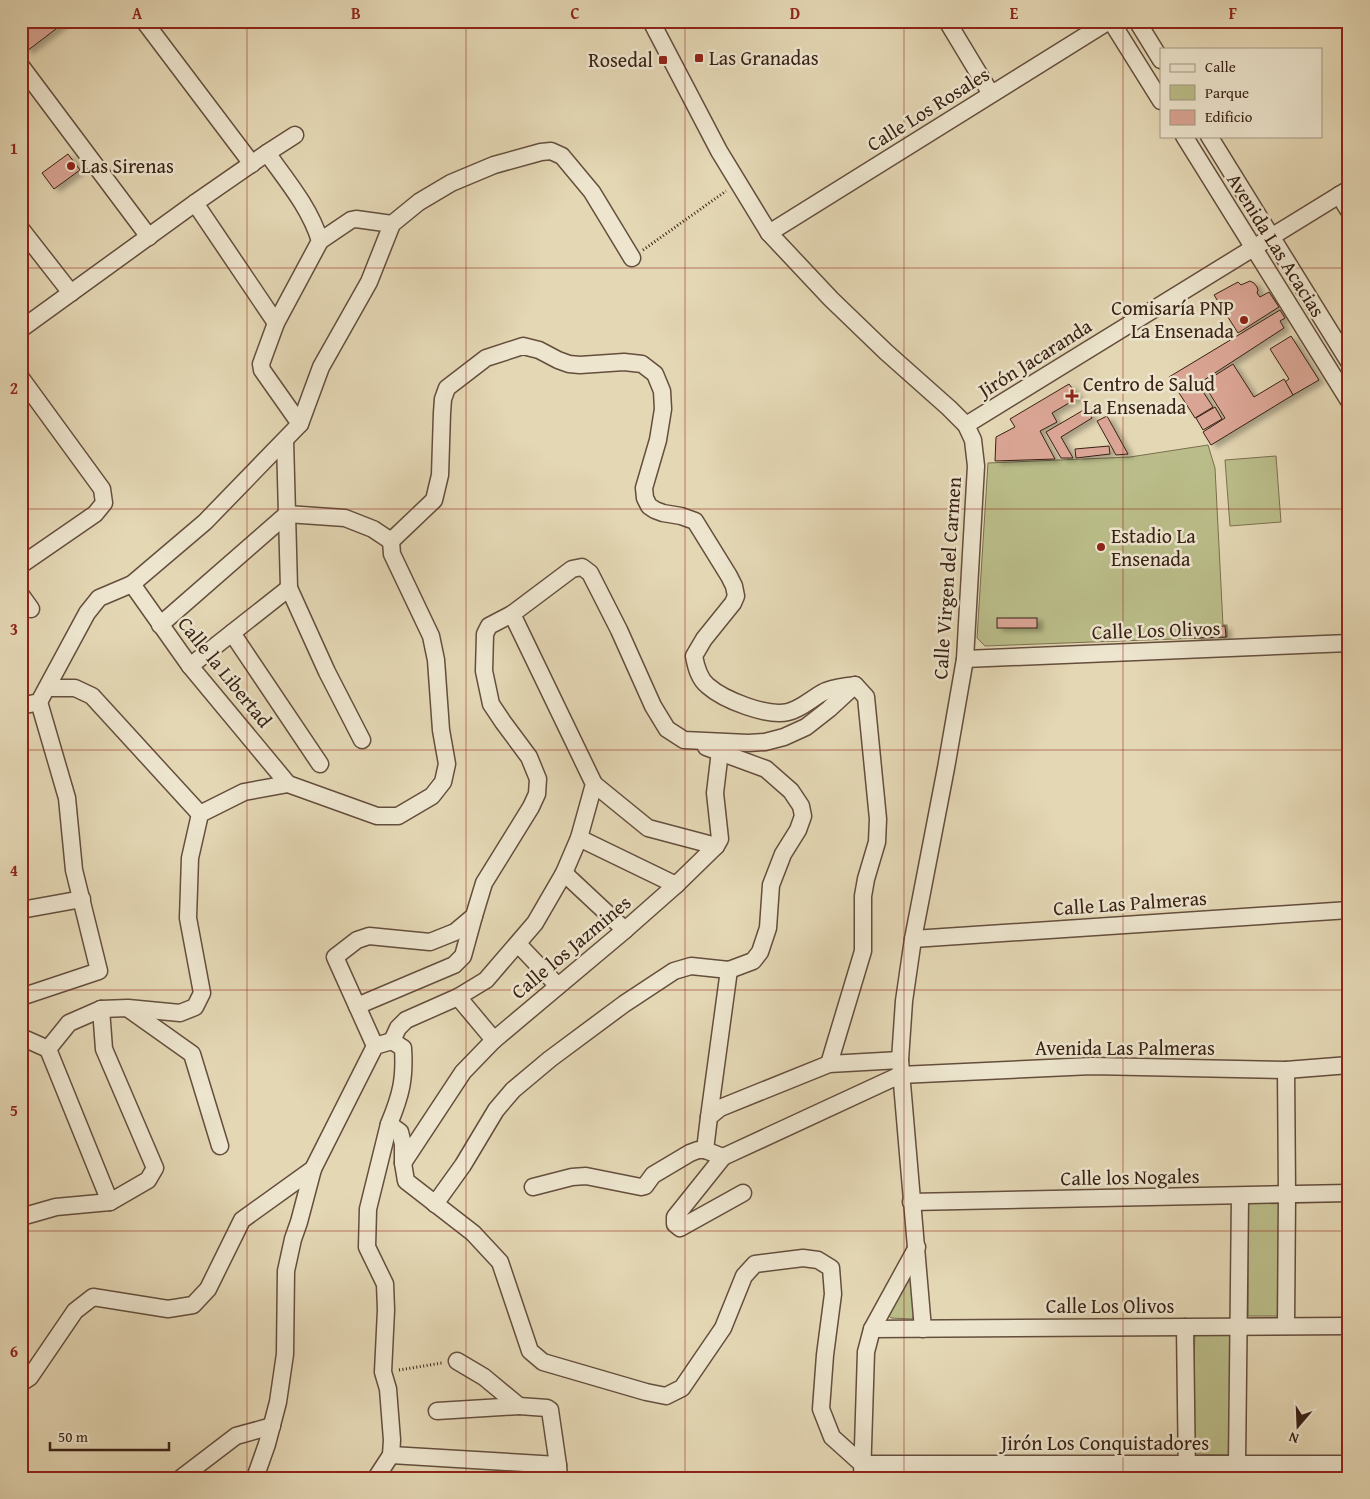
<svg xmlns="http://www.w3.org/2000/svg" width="1370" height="1499" font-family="'Gentium Book Plus',serif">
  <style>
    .green { fill: #babd89; stroke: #7a6f4f }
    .building { fill: #daa594; stroke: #392115; filter: url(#shadow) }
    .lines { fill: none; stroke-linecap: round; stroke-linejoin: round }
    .minor-casing { stroke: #644e3d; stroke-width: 19 }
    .path { stroke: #392115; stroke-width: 3; stroke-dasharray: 1 2.5; stroke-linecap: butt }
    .minor { stroke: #ede5ce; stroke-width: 16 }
    .grid { fill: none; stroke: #8f2418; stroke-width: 1; stroke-opacity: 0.55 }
    .poi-dot { fill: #8f2418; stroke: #ede5ce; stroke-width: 2 }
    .labels { text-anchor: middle; stroke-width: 5; stroke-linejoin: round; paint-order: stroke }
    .poi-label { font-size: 20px; fill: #392115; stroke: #ede5ce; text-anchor: start }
    .street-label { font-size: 20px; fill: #392115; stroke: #ede5ce }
    .neatline { fill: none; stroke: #8f2418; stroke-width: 2 }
    .grid-label { font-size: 16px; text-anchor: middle; font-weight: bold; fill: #8f2418 }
  </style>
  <defs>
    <filter id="shadow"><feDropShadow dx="5.5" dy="3" stdDeviation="2.5" flood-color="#0004"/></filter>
  </defs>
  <rect width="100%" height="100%" fill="#e4d7b4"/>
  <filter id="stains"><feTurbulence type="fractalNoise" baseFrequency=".004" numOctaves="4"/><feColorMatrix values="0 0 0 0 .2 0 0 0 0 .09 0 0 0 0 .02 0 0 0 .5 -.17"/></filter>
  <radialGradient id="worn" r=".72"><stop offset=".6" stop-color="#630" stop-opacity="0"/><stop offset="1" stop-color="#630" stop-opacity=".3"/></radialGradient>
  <!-- green -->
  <g class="green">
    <path d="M1208,445l7,23 8,157h4v12l-242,9 -8,-8 11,-175 142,-6z"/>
    <path d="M1276,456l5,66 -51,4 -5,-66z"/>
    <rect x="1248" y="1202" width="32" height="114"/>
    <path d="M911,1273c2,14 9,34 1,46l-21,-1 -2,-2v-4z"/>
    <path d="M1195,1332l37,2 -3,121 -38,-1z"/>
  </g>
  <!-- building -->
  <g class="building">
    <path d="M28,21h36l1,1 -38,29 -6,-7v-17z"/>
    <path d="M68,154l12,16 -26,19 -12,-16z"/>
    <path d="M1250,281l4,2 3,4 1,3 -1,3 3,4 9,-5 10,15 -41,26 -24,-38 24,-13 3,3z"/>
    <path d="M1280,310l5,8 -5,3 4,7 -86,56 15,23 -18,11 -26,-41z"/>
    <path d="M1291,336l28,44 -26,15 -8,-13 4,-3 -19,-30z"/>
    <path d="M1233,364l21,33 30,-18 9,16 -82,50 -8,-13 22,-14 -22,-35z"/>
    <path d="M1069,384l10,13 -27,16 5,9 -17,9 15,28 -60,2 1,-24 19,-10 -5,-8z"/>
    <path d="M1215,407l7,12 -19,11 -7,-12z"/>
    <path d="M1087,408l5,10 -31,19 12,21h-12l-15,-26z"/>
    <path d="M1107,416l21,38 -12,1 -19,-34z"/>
    <path d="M1109,446l1,8 -34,4 -1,-9z"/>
    <rect x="997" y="618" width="40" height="10"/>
    <path d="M1225,626l1,11 -32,1v-11z"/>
  </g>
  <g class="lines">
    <!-- minor casing -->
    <g class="minor-casing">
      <g id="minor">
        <path d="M144,21l108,143"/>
        <path d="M651,21l68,130 50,82 62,66 55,53 63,56 17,17 7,15 3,26 -11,193 -19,109 -33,171 -9,62 -4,59 23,269"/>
        <path d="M947,21l44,73"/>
        <path d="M1111,21l50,80"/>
        <path d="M1137,21l24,39"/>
        <path d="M21,66l128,171"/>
        <path d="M1184,136l165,265"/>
        <path d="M1209,136l140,226"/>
        <path d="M267,153c20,28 43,55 53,88l-44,82 -15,41 1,6 38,54"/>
        <path d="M1339,195l10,16"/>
        <path d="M195,203l81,120"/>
        <path d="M21,229l50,64"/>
        <path d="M769,233l340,-212"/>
        <path d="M320,241l31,-21 5,-1 36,5"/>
        <path d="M21,329l174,-126 72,-50 28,-18"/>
        <path d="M21,378l81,111 2,14 -9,11 -74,51"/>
        <path d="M966,425l383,-236"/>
        <path d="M285,440l4,148 38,84 35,68"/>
        <path d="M132,584l58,82 98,118"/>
        <path d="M21,595l10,14"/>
        <path d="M160,625l127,-111 58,4 28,11 18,12"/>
        <path d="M232,633l88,131"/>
        <path d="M965,659l384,-16"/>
        <path d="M190,666l99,-78"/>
        <path d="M47,688h28l17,8 108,118"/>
        <path d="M21,706l18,-4 48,-89 12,-15 33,-14 73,-62 95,-98 21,-57 48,-85 23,-58 27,-22 32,-19 43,-18 47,-13 10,-1 11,5 30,36 40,66"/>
        <path d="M594,784l54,44 68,18"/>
        <path d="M579,838l97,47"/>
        <path d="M564,873l61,57"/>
        <path d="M21,910l61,-11"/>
        <path d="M913,939l436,-29"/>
        <path d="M518,944l40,42"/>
        <path d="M21,997l78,-26 -25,-101 -7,-72 -28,-96"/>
        <path d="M458,997l36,43"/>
        <path d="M357,1006l97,-41 9,-9 11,-40"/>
        <path d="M130,1010l62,44 28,92"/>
        <path d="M21,1037l27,12 21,-26 32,-14 27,-1 52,5 15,-6 7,-14 -14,-75 2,-60 10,-44 44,-22 44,-8 89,32h21l34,-20 11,-14 4,-18 -6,-34 -5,-70 -5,-24 -39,-82 -1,-13 43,-41 6,-25 2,-62 1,-14 4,-11 39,-30 37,-12 16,4 19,10 11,4 11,1 44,-3 18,2 13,10 7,17 1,18 -5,31 -14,48 1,10 4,8 6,4 8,3 18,3 14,5 34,55 5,10 2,10 -3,7 -29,36 -10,17c2,11 5,23 14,30 16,14 59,31 80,26 13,-3 23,-13 34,-19 10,-6 22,-6 33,-8l11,12 12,122 -1,23 -11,37 -3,17v55l-34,113"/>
        <path d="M392,1041l6,-13 8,-8 52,-23 28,-17 49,-57 29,-50 15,-35 15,-54 -82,-170"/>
        <path d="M375,1046l-40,-89 22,-17 12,-4 61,6 25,-10 19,-16 10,-33 47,-76 6,-13 1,-15 -9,-22 -26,-35 -12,-18 -7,-33 1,-37 4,-8 23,-12 60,-45 10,-2 8,6 29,57 34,76 14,23 17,11 64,3 17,-1 19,-5 22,-10 23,-18 26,-24"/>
        <path d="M48,1049l62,153"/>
        <path d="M709,1117l20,-147"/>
        <path d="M705,1150l18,7 177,-82 192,-9 194,4 63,-5"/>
        <path d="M723,1157l-48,60v7l5,4 63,-35"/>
        <path d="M403,1163l60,-91 31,-32 131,-110 51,-45 40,-39 4,-7 -5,-46 5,-42"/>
        <path d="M533,1187l39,-10 14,-1 55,11 4,-1 8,-11 37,-22 8,-3h7l4,-33 11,-9 109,-44 71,-4"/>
        <path d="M911,1202l438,-9"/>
        <path d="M435,1204l28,-39 33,-55 17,-20 37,-31 74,-55 50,-33 17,-5 38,4 24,-9 7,-9 8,-24 3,-43 12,-31 15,-24 5,-14 -2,-10 -10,-15 -25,-22 -60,-22"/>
        <path d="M21,1217l35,-10 54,-5 38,-22 7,-12 -51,-119 -3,-40"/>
        <path d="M1286,1326l1,-132 -1,-124"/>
        <path d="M1185,1327l2,151"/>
        <path d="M872,1329l477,-3"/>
        <path d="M457,1361l27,16 35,29 28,2 3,2 8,55 1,13"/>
        <path d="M21,1383l9,-6 45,-66 18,-14 75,12 25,-4 15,-16 34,-69 71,-51 62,-123 17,-5 11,7c2,31 -2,47 -14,76l11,8 3,12v19l3,18 67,52 27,29 30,89 13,11 103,30 20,4 16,-8 41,-60 21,-52 11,-12 48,-6 15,2 13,8 2,26 -8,61 -4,54 11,28 30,27h487"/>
        <path d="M437,1411l82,-5"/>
        <path d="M391,1455l167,10"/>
        <path d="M1237,1464l3,-268"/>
        <path d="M181,1478l55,-42 36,-10"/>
        <path d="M255,1478l12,-34 11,-42 7,-48 1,-83 7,-32 6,-17 14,-53"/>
        <path d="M376,1478l15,-23 1,-15 -4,-51 -5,-17 3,-62 -1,-26 -18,-37 1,-38 21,-85"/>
        <path d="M862,1478l4,-126 6,-23 45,-82"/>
      </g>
    </g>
    <!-- path -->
    <g class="path">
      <path d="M643,250l83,-59"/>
      <path d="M399,1370l43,-7"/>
    </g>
    <!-- minor -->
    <use href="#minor" class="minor"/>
  </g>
  <!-- grid -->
  <path class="grid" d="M247,21v1457M466,21v1457M685,21v1457M904,21v1457M1123,21v1457M21,268h1328M21,509h1328M21,750h1328M21,990h1328M21,1231h1328"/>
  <!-- markers -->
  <g class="poi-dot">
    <rect x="694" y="53" width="10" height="10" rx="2.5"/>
    <rect x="658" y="55" width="10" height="10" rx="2.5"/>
    <circle cx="71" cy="166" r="5"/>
    <circle cx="1244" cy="320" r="5"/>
    <path d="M1069.5 388.5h5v5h5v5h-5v5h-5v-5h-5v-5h5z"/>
    <circle cx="1101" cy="547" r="5"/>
  </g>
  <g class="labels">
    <!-- poi labels -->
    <g class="poi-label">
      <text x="709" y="65">Las Granadas</text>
      <text x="653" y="67" text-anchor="end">Rosedal</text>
      <text x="81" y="173">Las Sirenas</text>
      <text x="1234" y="315" text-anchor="end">Comisaría PNP<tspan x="1234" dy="23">La Ensenada</tspan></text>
      <text x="1083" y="391">Centro de Salud<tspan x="1083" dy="23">La Ensenada</tspan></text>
      <text x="1111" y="543">Estadio La<tspan x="1111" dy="23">Ensenada</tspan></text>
    </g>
    <!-- street labels -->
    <g class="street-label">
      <text transform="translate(928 109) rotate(-32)" y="7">Calle Los Rosales</text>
      <text transform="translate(1276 245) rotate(58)" y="7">Avenida Las Acacias</text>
      <text transform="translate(1035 358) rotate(-32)" y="7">Jirón Jacaranda</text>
      <text transform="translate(947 578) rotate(-86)" y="7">Calle Virgen del Carmen</text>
      <text transform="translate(1156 630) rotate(-2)" y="7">Calle Los Olivos</text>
      <text transform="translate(225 672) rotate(51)" y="7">Calle la Libertad</text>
      <text transform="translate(1130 903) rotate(-4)" y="7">Calle Las Palmeras</text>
      <text transform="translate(571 947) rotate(-40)" y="7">Calle los Jazmines</text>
      <text x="1125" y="1055">Avenida Las Palmeras</text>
      <text transform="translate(1130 1177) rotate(-1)" y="7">Calle los Nogales</text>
      <text x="1110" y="1313">Calle Los Olivos</text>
      <text x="1105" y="1450">Jirón Los Conquistadores</text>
    </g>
  </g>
  <!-- margin -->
  <rect width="1370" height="1499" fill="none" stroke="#e4d7b4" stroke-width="55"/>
  <!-- legend -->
  <rect x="1160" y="48" width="162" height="90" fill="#ede5ce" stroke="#a59784"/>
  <rect x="1170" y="64" width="25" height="8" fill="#ede5ce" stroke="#a59784"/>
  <text x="1205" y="72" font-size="15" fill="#392115">Calle</text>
  <rect x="1170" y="85" width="25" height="15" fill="#babd89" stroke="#a59784"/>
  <text x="1205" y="98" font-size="15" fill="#392115">Parque</text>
  <rect x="1170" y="110" width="25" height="15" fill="#daa594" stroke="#a59784"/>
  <text x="1205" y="122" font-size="15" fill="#392115">Edificio</text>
  <!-- north arrow -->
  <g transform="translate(1298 1426) rotate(199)" stroke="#ede5ce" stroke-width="4" paint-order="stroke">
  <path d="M0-4L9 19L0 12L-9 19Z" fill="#392115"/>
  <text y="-8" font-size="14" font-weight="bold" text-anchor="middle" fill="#392115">N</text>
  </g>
  <!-- scale -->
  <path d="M50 1442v8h119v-8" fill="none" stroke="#392115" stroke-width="2.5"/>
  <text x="58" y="1442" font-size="15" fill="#392115" stroke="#ede5ce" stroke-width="4" paint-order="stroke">50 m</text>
  <rect x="28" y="28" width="1314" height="1444" class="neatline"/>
  <g class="grid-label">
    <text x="137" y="19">A</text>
    <text x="356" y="19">B</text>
    <text x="575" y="19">C</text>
    <text x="795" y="19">D</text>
    <text x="1014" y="19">E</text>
    <text x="1233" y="19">F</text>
    <text x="14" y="154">1</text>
    <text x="14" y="394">2</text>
    <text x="14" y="635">3</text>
    <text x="14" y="876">4</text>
    <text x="14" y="1116">5</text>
    <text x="14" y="1357">6</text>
  </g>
  <rect width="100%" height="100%" filter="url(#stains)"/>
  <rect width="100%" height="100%" fill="url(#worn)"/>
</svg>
